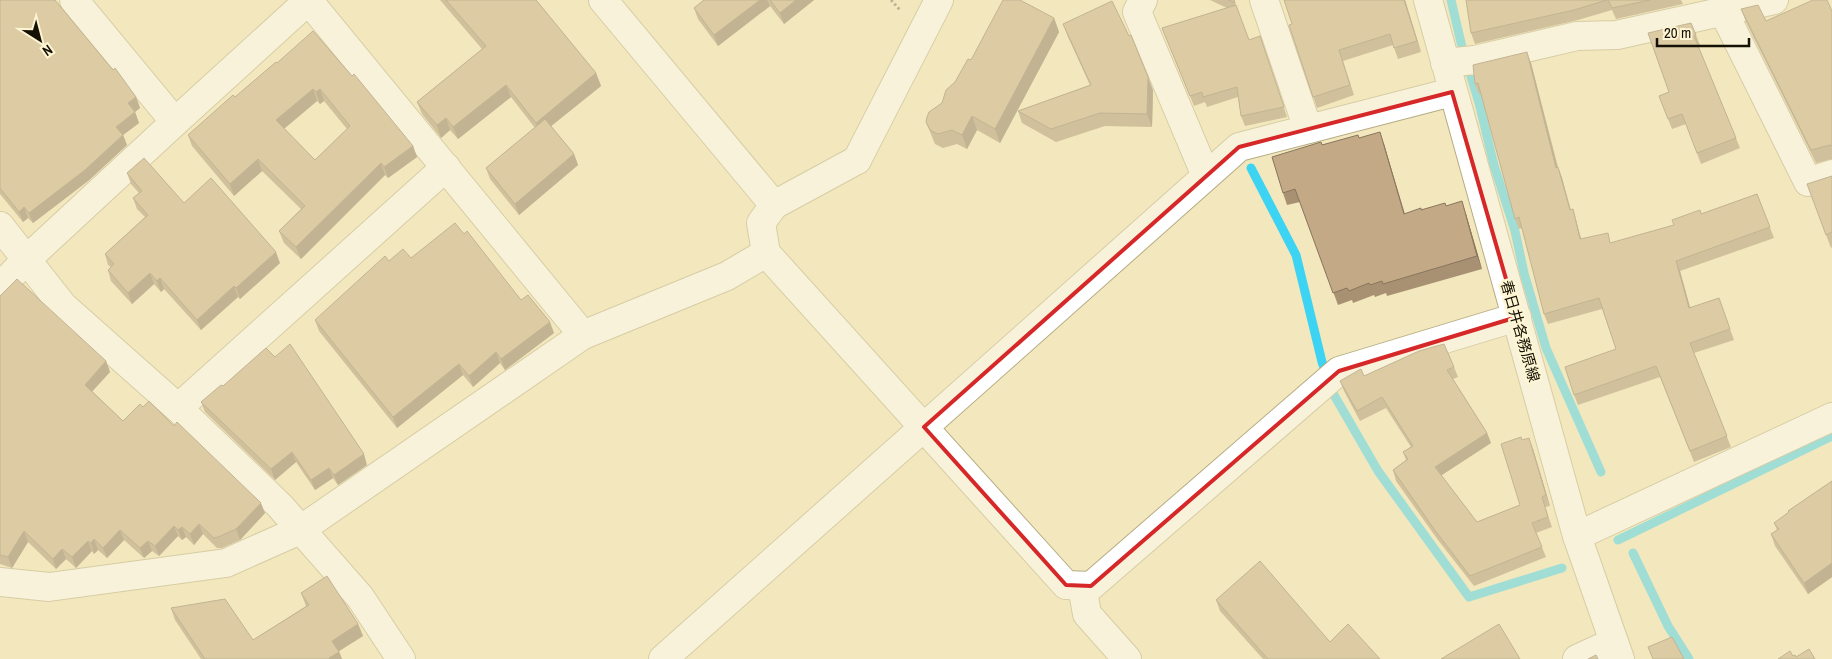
<svg xmlns="http://www.w3.org/2000/svg" width="1832" height="659" font-family="'Archivo Narrow','Noto Sans JP',sans-serif">
  <style>
    .lines { fill: none; stroke-linecap: round; stroke-linejoin: round }
    .stream { stroke: #3dd3f2; stroke-width: 9 }
    .street-casing { stroke: #b6ac84; stroke-width: 30 }
    .secondary-casing { stroke: #b6ac84; stroke-width: 30 }
    .primary-casing { stroke: #b6ac84; stroke-width: 30 }
    .path { stroke: #7d765b; stroke-width: 3; stroke-dasharray: 2.5 2.5; stroke-linecap: butt }
    .street { stroke: #fff; stroke-width: 28 }
    .secondary { stroke: #fff; stroke-width: 28 }
    .primary { stroke: #fff; stroke-width: 28 }
    .wall { fill: #a89173; fill-rule: evenodd }
    .shaded-wall { fill: #88765e }
    .building { fill: #c3a986; stroke: #88765e; fill-rule: evenodd }
    .marked { fill: none; stroke: #d62828; stroke-width: 4; stroke-linejoin: round }
    .labels { text-anchor: middle; stroke-width: 5; stroke-linejoin: round; paint-order: stroke }
    .street-label { font-size: 15px; fill: #151104; stroke: #fdf5d3 }
  </style>
  <rect width="100%" height="100%" fill="#f2e7bd"/>
  <g class="lines">
    <!-- stream -->
    <g class="stream">
      <path d="M1451,0l11,47 17,56 15,62 21,66 9,42 22,75 55,124"/>
      <path d="M1251,168l45,87 26,107 12,33 44,76 91,126 93,-29"/>
      <path d="M1618,540l214,-104"/>
      <path d="M1633,553l35,73 21,33"/>
    </g>
    <!-- street casing -->
    <g class="street-casing">
      <g id="street">
        <path d="M74,0l101,122"/>
        <path d="M308,0l275,335"/>
        <path d="M1143,0l-6,12 69,164"/>
        <path d="M1264,0l44,129"/>
        <path d="M1723,11l85,171 24,-8"/>
        <path d="M1445,63l30,-3 102,-24 40,-1 157,-35"/>
        <path d="M0,226l63,80 115,102 102,98 80,91 41,62"/>
        <path d="M766,253l300,332 25,1 248,-215 178,-54"/>
        <path d="M0,287l26,-27 149,-138 134,-122"/>
        <path d="M178,408l268,-241"/>
        <path d="M1577,536l255,-119"/>
        <path d="M0,582l49,5 177,-24 74,-33 283,-195 144,-59 39,-23 -5,-30 13,-18 83,-45"/>
        <path d="M1082,586l5,28 40,45"/>
        <path d="M663,659l576,-512 213,-55"/>
        <path d="M1577,659l37,-17"/>
      </g>
    </g>
    <!-- secondary casing -->
    <g class="secondary-casing">
      <g id="secondary">
        <path d="M603,0l171,205"/>
        <path d="M857,160l82,-160"/>
      </g>
    </g>
    <!-- primary casing -->
    <g class="primary-casing">
      <path id="primary" d="M1428,0l149,536 43,123"/>
    </g>
    <!-- path -->
    <path class="path" d="M891,0l9,10"/>
    <!-- street -->
    <use href="#street" class="street"/>
    <!-- secondary -->
    <use href="#secondary" class="secondary"/>
    <!-- primary -->
    <use href="#primary" class="primary"/>
  </g>
  <!-- wall -->
  <g class="wall">
    <path d="M0,0l136,97 4,11 -5,4 4,11 -16,12 4,10 -39,36 -55,42 -5,-5 -5,4 -23,-28z"/>
    <path d="M440,0h96l60,73 5,13 -50,40 23,28 4,11 -59,50 -29,-36 -4,-11 49,-40 -24,-31 -53,42 -8,-9 -9,8 -19,-24 -5,-12 65,-53z"/>
    <path d="M704,0h110l-30,24 -14,-18 -52,40 -20,-27 -4,-11z"/>
    <path d="M1210,0h24l15,40 11,-4 27,81 -42,9 -4,-10 -3,-19 -31,10 -2,-5 -11,4 -32,-78 65,-20z"/>
    <path d="M1405,0l16,52 -23,7 -5,-14 -50,16 11,34 -37,13 -28,-83z"/>
    <path d="M1466,0h215l2,4 -67,15 -4,-9 -34,10 -103,24 -4,-11z"/>
    <path d="M1741,9l25,12 66,-10v148l-16,4 -70,-141z"/>
    <path d="M1054,18l5,14 -59,111 -23,-13 -10,19 -10,-5 -14,4 -8,-4 -9,-22 16,-19 13,-21 16,-22z"/>
    <path d="M1063,24l90,66 -1,37 -47,-1 -49,16 -34,-19 -4,-12 72,-26 -22,-48z"/>
    <path d="M1648,33l48,2 4,10 -2,1 42,102 -39,16 -15,-40 -14,5 -13,-33 10,-4z"/>
    <path d="M276,62l137,84 4,11 -29,21 -3,-3 -84,84 -17,-16 -5,-12 22,-22 -39,-38 -28,25 -42,-50 -4,-11 47,-38zM317,101l3,3 4,-3 23,28 -32,31 -31,-31z"/>
    <path d="M1531,63l27,104 4,11 9,32 2,-1 3,11 5,19 30,4 63,-18 27,-11 56,-20 17,44 -94,33 10,37 29,-10 15,42 -40,13 37,94 -37,15 -34,-85 -82,28 -4,-10 42,-46 -14,-40 -54,15 -4,-10 -22,-86 -3,1 -4,-10 -34,-125h-2l-4,-10z"/>
    <path d="M1359,138l25,6 21,70 16,-4 25,-4 20,8 16,55 -95,27 -1,-3 -11,4 -1,-2 -21,8 -1,-3 -14,5 -38,-103 -13,3 -4,-12 39,-48z"/>
    <path d="M127,173l57,30 96,60 -40,36 -2,-2 -37,33 -37,-41 -3,3 -7,-8 -22,20 -21,-23 -3,-11 3,-3 -3,-2 -3,-11 40,-37 -8,-8 -4,-11 6,-5 -8,-9z"/>
    <path d="M1832,176v71l-1,1 -24,-64z"/>
    <path d="M411,258l110,42 33,33 -49,37 -5,-7 -27,24 -10,-12 -66,53 -78,-97 -4,-11z"/>
    <path d="M0,296l106,65 4,11 -18,19 31,30 20,-14 31,19 91,87 -25,27 -18,8h-5l-14,-14 -9,11 -8,-8 -4,3 -4,-4 -19,20 -7,-5 -8,7 -20,-18 -17,18 -9,-8 -4,4 -2,-3 -16,17 -10,-9 -10,10 -28,-27 -16,26 -12,-4z"/>
    <path d="M1454,367l4,10 -5,2 34,54 4,10 -50,32 36,47 43,-17 2,-65 11,9 17,57 -5,1 7,20 -16,6 10,24 -72,29 -36,-46 -42,-59 -3,-11 13,-10 -3,-8 8,-5 -25,-39 -26,13 -16,-30 -4,-10 24,-5z"/>
    <path d="M223,386l144,79 -29,20 -5,-7 -18,12 -19,-28 -21,18 -70,-68 -4,-10z"/>
    <path d="M1832,481v96l-24,17 -33,-48 -4,-12 6,-4 -3,-7 15,-10 -1,-2z"/>
    <path d="M301,593l57,31 5,12 -24,15 3,8h-141l-26,-39 -4,-12 82,32 53,-34z"/>
    <path d="M1216,600l114,42 50,17h-117l-43,-48z"/>
  </g>
  <!-- shaded-wall -->
  <g class="shaded-wall">
    <path d="M760,0h7l3,6 -52,40 -4,-11z"/>
    <path d="M796,0h18l-30,24 -4,-11z"/>
    <path d="M1404,0h1l16,52 -4,-11z"/>
    <path d="M1054,18l5,14 -59,111 -5,-14z"/>
    <path d="M1527,52l4,11 29,115 -4,-10z"/>
    <path d="M596,73l5,13 -61,49 -4,-12z"/>
    <path d="M1148,77l5,13 -1,37 -5,-13z"/>
    <path d="M506,85l5,12 -53,42 -5,-12z"/>
    <path d="M313,89l4,12 -37,31 -4,-12z"/>
    <path d="M320,89l4,12 -4,3 -4,-12z"/>
    <path d="M136,97l4,11 -8,6 -4,-11z"/>
    <path d="M135,112l4,11 -16,12 4,10 -39,36 -55,42 -4,-10 87,-86z"/>
    <path d="M972,116l5,14 -10,19 -5,-14z"/>
    <path d="M446,118l4,12 -9,8 -4,-13z"/>
    <path d="M1380,132l4,12 24,83 -4,-13z"/>
    <path d="M413,146l4,11 -29,21 -4,-11z"/>
    <path d="M574,154l4,11 -59,50 -4,-11z"/>
    <path d="M258,159l4,12 -28,25 -4,-12z"/>
    <path d="M381,163l4,12 -84,84 -5,-12z"/>
    <path d="M1558,167l4,11 11,43 -3,-11z"/>
    <path d="M1462,201l4,13 16,55 -5,-13z"/>
    <path d="M24,207l4,11 -5,4 -4,-10z"/>
    <path d="M1573,209l3,11 8,30 -4,-11z"/>
    <path d="M276,252l4,11 -40,36 -4,-11z"/>
    <path d="M1676,261l4,10 13,47 -4,-10z"/>
    <path d="M150,273l4,11 -22,20 -4,-11z"/>
    <path d="M160,278l4,11 -3,3 -4,-11z"/>
    <path d="M234,286l4,11 -37,33 -4,-10z"/>
    <path d="M550,322l4,11 -49,37 -4,-11z"/>
    <path d="M496,352l4,11 -27,24 -4,-11z"/>
    <path d="M106,361l4,11 -21,23 -4,-10z"/>
    <path d="M459,364l4,11 -66,53 -4,-11z"/>
    <path d="M1487,433l4,10 -52,34 -4,-10z"/>
    <path d="M1529,438l4,11 17,57 -4,-11z"/>
    <path d="M292,452l4,10 -21,18 -4,-11z"/>
    <path d="M364,454l3,11 -29,20 -4,-10z"/>
    <path d="M329,468l4,10 -18,12 -4,-10z"/>
    <path d="M261,503l4,10 -25,27 -4,-11z"/>
    <path d="M199,524l4,10 -9,11 -4,-11z"/>
    <path d="M174,526l4,10 -19,20 -4,-10z"/>
    <path d="M182,527l4,10 -4,3 -4,-10z"/>
    <path d="M120,530l4,10 -17,18 -4,-10z"/>
    <path d="M24,531l4,11 -16,26 -4,-11z"/>
    <path d="M94,539l4,11 -4,4 -3,-11z"/>
    <path d="M88,541l4,10 -16,17 -4,-11z"/>
    <path d="M148,541l4,10 -8,7 -4,-10z"/>
    <path d="M62,549l4,10 -10,10 -3,-10z"/>
    <path d="M1832,563v14l-24,17 -4,-11z"/>
    <path d="M358,624l5,12 -27,17 -4,-12z"/>
    <path d="M339,652l3,7h-12l-1,-1z"/>
  </g>
  <!-- building -->
  <g class="building">
    <path d="M0,0h55l58,70 2,-2 21,29 -8,6 7,9 -19,15 7,8 -38,35 -56,43 -5,-6 -5,5 -19,-24z"/>
    <path d="M446,0h90l60,73 -60,50 -30,-38 -53,42 -7,-9 -9,7 -20,-23 69,-56z"/>
    <path d="M704,0h56l-46,35 -20,-27z"/>
    <path d="M770,0h26l-16,13z"/>
    <path d="M1003,0h17l34,18 -59,111 -23,-13 -10,19 -10,-5 -14,4 -8,-4 -4,-8 1,-5 2,-5 13,-9 4,-13 9,-8 13,-23 3,1z"/>
    <path d="M1228,0h6l1,3z"/>
    <path d="M1284,0h120l13,41 -23,7 -4,-14 -51,16 11,35 -37,12 -24,-72 3,-1z"/>
    <path d="M1466,0h141l-33,10 -103,23z"/>
    <path d="M1608,0h42l-38,8z"/>
    <path d="M1813,0h14l5,11v135l-2,-1 -19,5 -70,-141 17,-4 8,16z"/>
    <path d="M1112,1l17,35 2,-1 17,42 -1,37 -47,-1 -49,16 -33,-18 73,-26 -28,-61z"/>
    <path d="M1236,5l13,35 11,-4 24,71 -43,9 -4,-29 -34,10 -1,-5 -12,4 -28,-68z"/>
    <path d="M1691,23l5,12 -2,1 42,102 -39,15 -15,-39 -14,5 -9,-23 10,-4 -21,-59z"/>
    <path d="M313,31l39,45 2,-2 59,72 -29,21 -3,-4 -85,84 -17,-16 26,-25 -47,-47 -28,25 -42,-49 45,-40 2,2 41,-35 1,1zM313,89l3,3 4,-3 30,37 -35,34 -39,-40z"/>
    <path d="M1527,52l29,116 2,-1 12,43 3,-1 7,30 28,-6 2,10 64,-18 -2,-5 28,-10 1,4 56,-20 13,33 -94,34 13,47 30,-10 11,31 -40,14 37,93 -37,15 -34,-85 -82,29 -9,-28 51,-18 -17,-51 -55,16 -25,-97 -4,2 -37,-136 -3,1 -2,-19z"/>
    <path d="M545,119l29,35 -59,50 -29,-36z"/>
    <path d="M1380,132l24,82 17,-6v2l24,-7 1,3 16,-5 15,55 -94,28 -1,-3 -12,4 -1,-2 -20,8 -2,-3 -14,5 -38,-104 -12,4 -11,-36 49,-15 1,3 36,-10 1,3z"/>
    <path d="M144,158l40,45 27,-25 65,74 -40,36 -2,-2 -37,34 -37,-42 -3,3 -7,-8 -22,20 -20,-23 6,-6 -9,-10 43,-39 -15,-17 9,-7 -15,-18z"/>
    <path d="M1832,176v56l-6,3 -19,-51z"/>
    <path d="M455,223l9,11 3,-3 54,69 7,-5 22,27 -49,37 -5,-7 -27,24 -10,-12 -66,53 -78,-97 70,-64 4,5 14,-12 8,9z"/>
    <path d="M17,279l89,82 -21,24 38,36 17,-17 3,3 6,-6 25,25 3,-4 84,81 -25,26 -18,8 -4,1 -15,-14 -9,10 -8,-7 -4,3 -4,-4 -19,20 -7,-5 -8,7 -20,-18 -17,18 -9,-9 -3,4 -3,-2 -16,16 -10,-8 -9,10 -29,-28 -16,26 -8,-2v-259z"/>
    <path d="M290,344l74,110 -30,21 -5,-7 -18,12 -19,-28 -21,17 -70,-67 20,-17 2,1 43,-38 9,9z"/>
    <path d="M1444,344l10,23 -7,3 40,63 -52,34 42,55 43,-17 -19,-61 20,-7 1,3 7,-2 17,57 -4,2 6,20 -16,6 10,24 -72,29 -36,-47 -41,-59 15,-11 -5,-7 10,-6 -31,-49 -25,14 -17,-30 19,-11 2,-1 3,7 55,-25z"/>
    <path d="M1832,481v82l-28,20 -33,-49 8,-5 -5,-6 15,-11 -1,-1z"/>
    <path d="M1260,561l70,81 18,-18 32,35h-112l-52,-59z"/>
    <path d="M327,576l31,48 -26,17 7,11 -10,6 1,1h-125l-34,-51 54,-9 28,41 56,-35 -8,-12z"/>
    <path d="M1499,624l21,35h-79z"/>
    <path d="M1672,637l12,22h-31l-5,-12z"/>
    <path d="M1809,649l6,10h-37l12,-8 3,5 2,-1 1,2z"/>
    <path d="M1596,655l2,4h-10z"/>
  </g>
  <!-- marked area -->
  <path d="M0 0H1832V659H0ZM1452,92l65,225 -178,54 -248,215 -25,-1 -142,-158 315,-280z" fill="#f2e7bd" fill-opacity=".55" fill-rule="evenodd"/>
  <path class="marked" d="M1452,92l65,225 -178,54 -248,215 -25,-1 -142,-158 315,-280z"/>
  <g class="labels">
    <!-- street labels -->
    <g class="street-label">
      <text transform="translate(1520 331) rotate(74)" y="5">春日井各務原線</text>
    </g>
  </g>
  <!-- north arrow -->
  <g transform="translate(40 40) rotate(144)" stroke="#fdf5d3" stroke-width="4" paint-order="stroke">
  <path d="M0-4L9 19L0 12L-9 19Z" fill="#151104"/>
  <text y="-8" font-size="14" font-weight="bold" text-anchor="middle" fill="#151104">N</text>
  </g>
  <!-- scale -->
  <path d="M1657 38v8h92v-8" fill="none" stroke="#151104" stroke-width="2.5"/>
  <text x="1664" y="38" font-size="15" fill="#151104" stroke="#fdf5d3" stroke-width="4" paint-order="stroke">20 m</text>
</svg>
